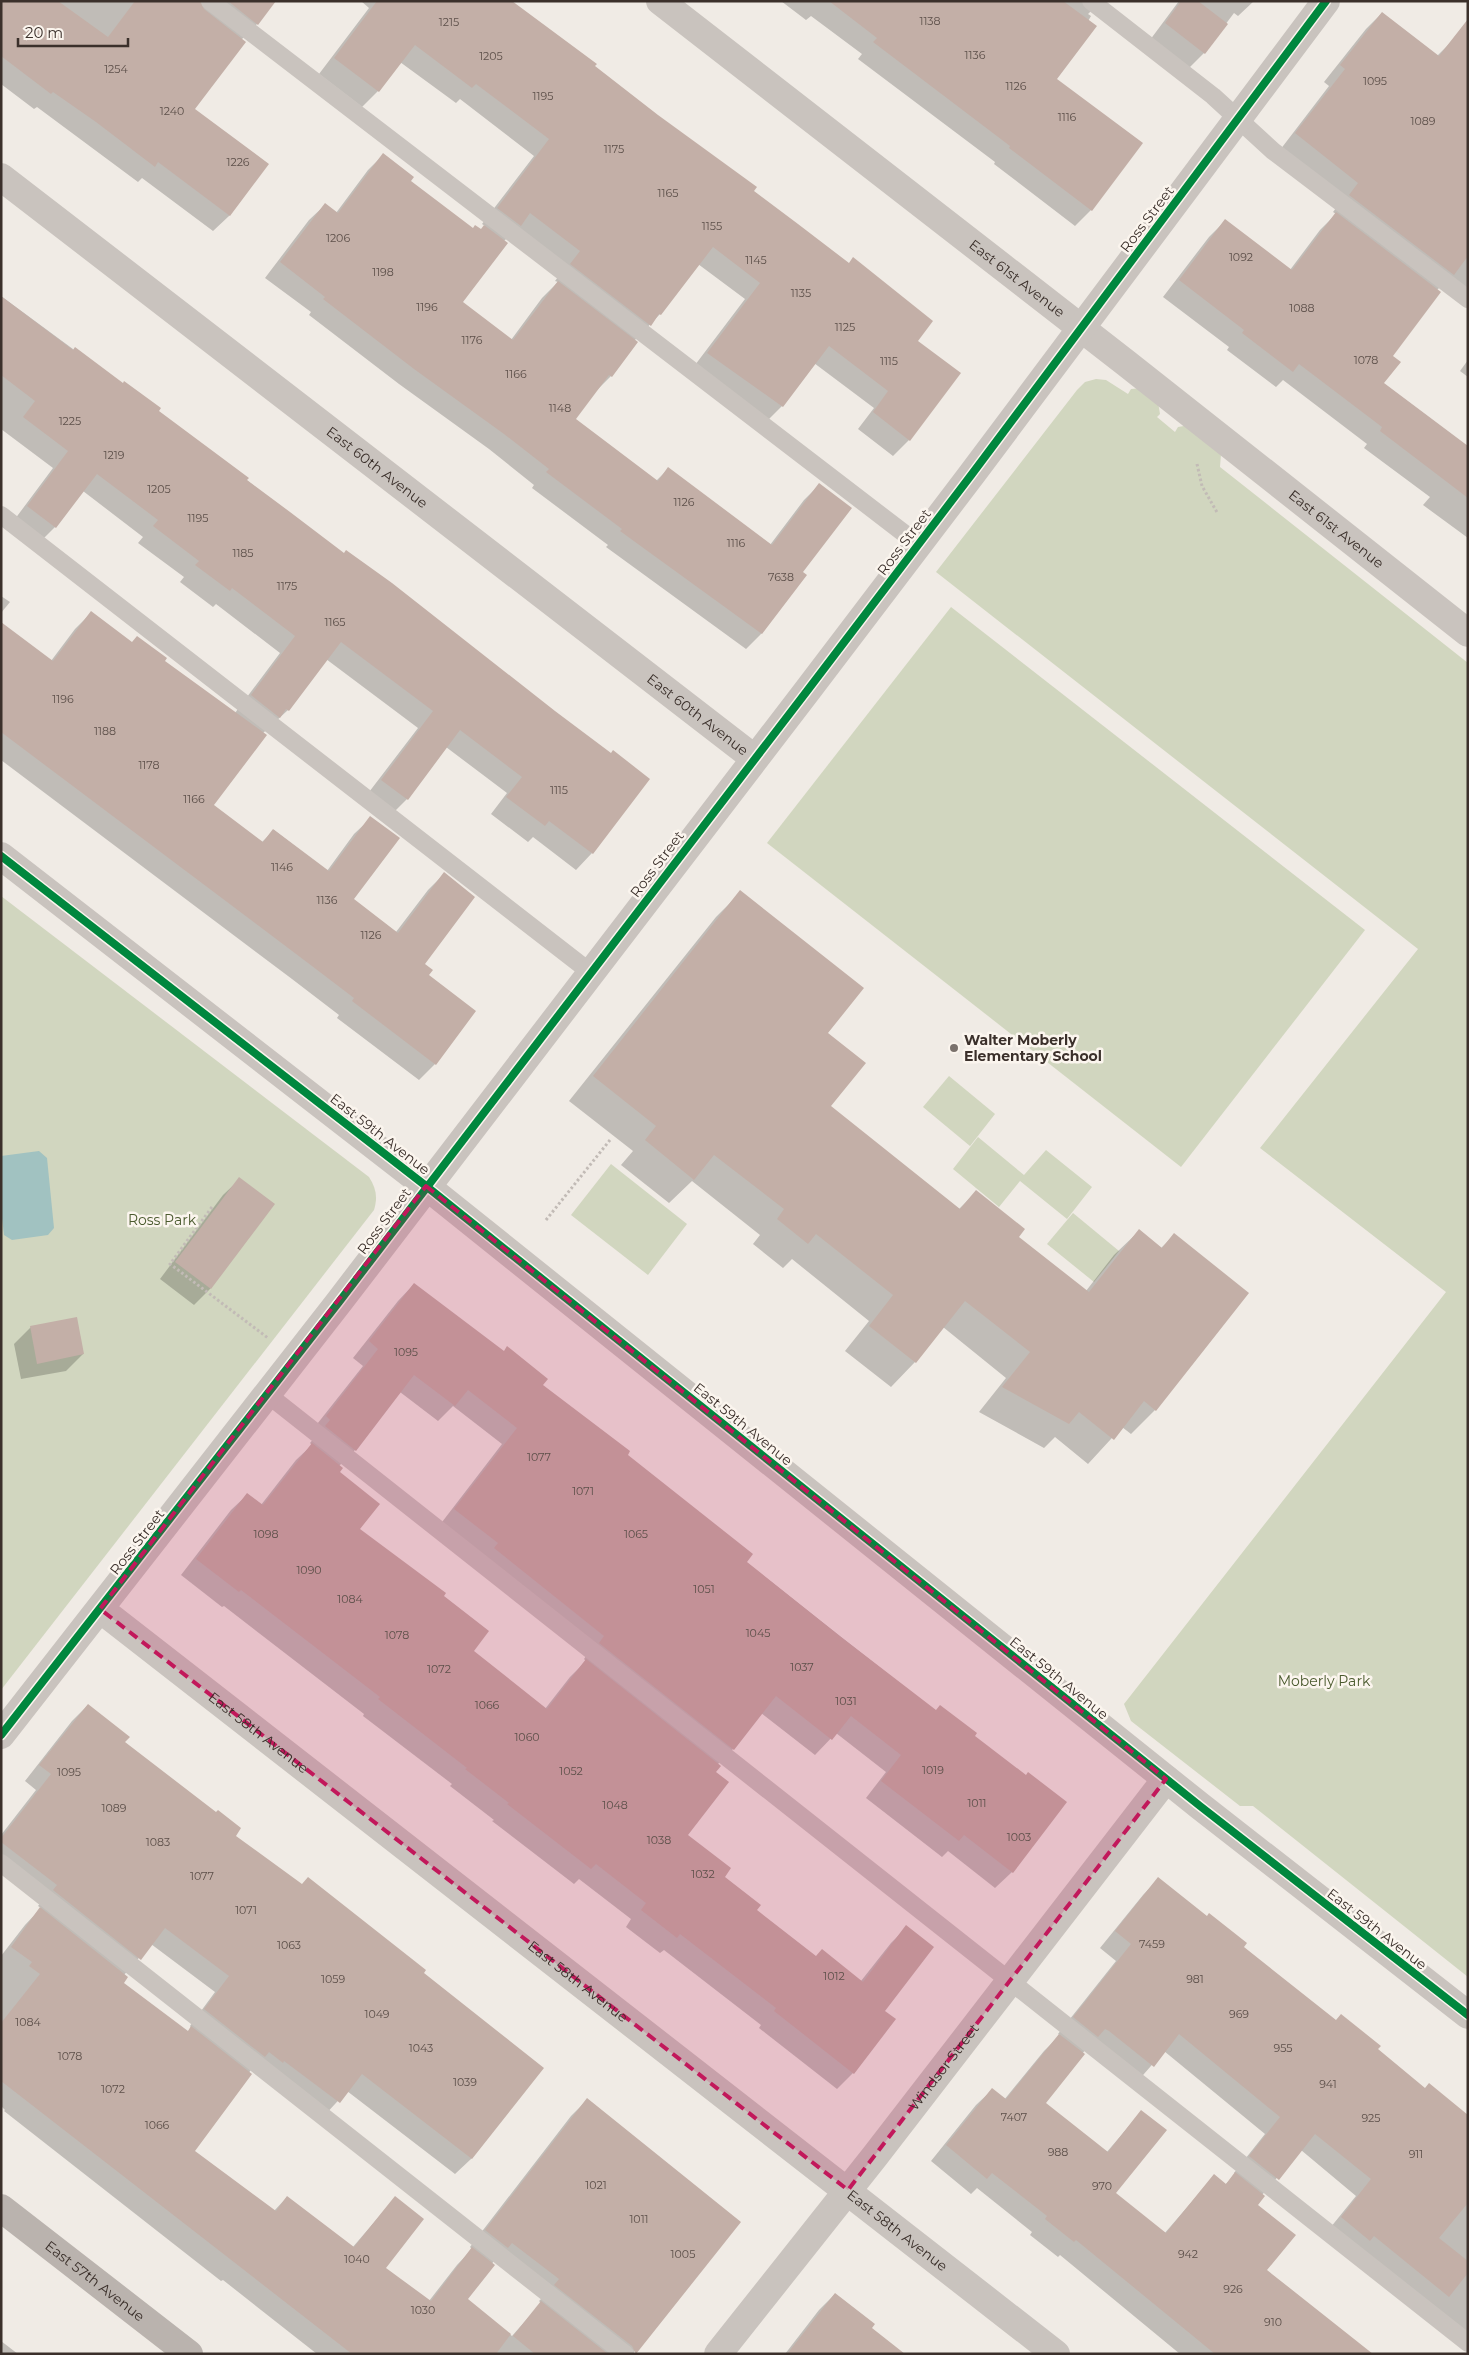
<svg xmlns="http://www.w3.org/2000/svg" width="1469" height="2355" font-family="Montserrat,sans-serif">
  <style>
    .green { fill: #d1d6bf }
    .water { fill: #a1c2c1 }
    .shadow { fill: #0003; fill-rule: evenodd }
    .building { fill: #c3afa7 }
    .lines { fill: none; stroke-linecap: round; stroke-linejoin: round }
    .path { stroke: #c2bbb6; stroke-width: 3; stroke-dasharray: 2.5 2.5; stroke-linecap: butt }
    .lane { stroke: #c9c3be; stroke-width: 18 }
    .street { stroke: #c9c3be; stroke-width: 28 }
    .secondary { stroke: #bab3ae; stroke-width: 28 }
    .cycleway-casing { stroke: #fbf5ee; stroke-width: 11 }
    .cycleway { stroke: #00873e; stroke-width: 8 }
    .marked { fill: #c2185b; fill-opacity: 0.2; stroke: #c2185b; stroke-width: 4; stroke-dasharray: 10 6; stroke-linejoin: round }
    .poi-dot { fill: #7a716c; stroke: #fbf5ee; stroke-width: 2 }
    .labels { text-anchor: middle; stroke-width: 5; stroke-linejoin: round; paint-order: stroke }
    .number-label { font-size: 11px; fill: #5d504a }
    .street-label { font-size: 14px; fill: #3b302b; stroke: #fbf5ee }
    .poi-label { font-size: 14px; font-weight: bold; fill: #3b302b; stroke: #fbf5ee; text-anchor: start }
    .park-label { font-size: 14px; fill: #4a5a2e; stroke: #fbf5ee }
  </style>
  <rect width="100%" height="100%" fill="#f0ebe5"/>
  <!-- green -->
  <g class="green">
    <path d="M1096,379l10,1 22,14 3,-5 12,-1 15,14 2,12 -3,3 18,15 3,-5 12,-2 31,29 -1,13 248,196v1314l-215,-171h-13l-109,-85 -7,-17 322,-412 -186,-144 158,-199 -482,-377 141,-182 8,-8z"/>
    <path d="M951,607l414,323 -184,237 -414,-324z"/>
    <path d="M1,896l368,281c7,11 9,20 5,33l-373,480z"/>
    <path d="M949,1076l46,38 -25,32 -47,-39z"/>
    <path d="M978,1137l46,38 22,-25 46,37 -25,32 -47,-38 -21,26 -46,-38z"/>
    <path d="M611,1164l76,60 -39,51 -77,-60z"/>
    <path d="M1073,1213l46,38 -25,31 -47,-38z"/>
  </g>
  <!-- water -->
  <path class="water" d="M39,1151l8,7 7,70 -6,7 -36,5 -8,-5 -3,-25v-54z"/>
  <!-- shadow -->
  <g class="shadow">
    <path d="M1,1h273l-17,23 -16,16 -48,69 74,56 -38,51 -16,15 -71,-53 -4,4 -101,-75 -3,2 -33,-25z"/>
    <path d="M361,1h149l242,190 164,150 -7,99 -16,16 -35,-27 16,-21 -60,-45 -32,43 -16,16 -74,-53 53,-70 -47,-35 -38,50 -26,27 -23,35 -15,15 -22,28 82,62 12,-12 102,76 34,-45 15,-15 -17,88 3,2 -44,59 -15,15 -140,-102 2,-2 -76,-57 2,-3 -45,-36 -90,-65 -90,-69 2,-3 -46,-34 44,-58 16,-15 11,8 32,-43 15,-15 26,26 63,48 9,2 4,-5 -3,-2 52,-68 -74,-57 -4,4 -56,-41 -22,29 -16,16 -43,-33 50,-66zM515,230l50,38 -10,13 3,1 -16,16 -31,42 -50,-38 43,-61z"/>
    <path d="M781,1h320l-13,13 3,2 -36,63 87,64 -51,67 -16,16 -81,-62 1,-2 -137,-103 4,-5 -51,-38 -5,4z"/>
    <path d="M1179,1h75l-16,15 -4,-3 -30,40 -16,16 -38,-29z"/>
    <path d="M1382,13l55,43 15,-15 16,12v239l-19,-14 -12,12 -46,66 -8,27 85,64v91l-45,-33 7,-8 -66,-49 3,-4 -84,-64 -7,7 -49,-37 2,-3 -66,-50 46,-60 16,-16 65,49 30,-40 16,-16 -3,-2 10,-13 -63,-49 49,-64 -5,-4 42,-53z"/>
    <path d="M1,296l156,115 132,102 303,340 -16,17 -43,-33 -5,5 -37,-28 16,-21 -61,-46 -39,52 -16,16 -25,-19 52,-68 -92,-69 -38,51 -25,23 -51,73 49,37 13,-13 53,41 27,-37 17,-16 -19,81 44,33 32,-42 16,-16 -21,90 4,11 8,89 -16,16 -82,-62 2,-3 -47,-36 -291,-219v-136l50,37 24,-32 16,-16 40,30 32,18 72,52 45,-60 -64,-49 -3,3 -33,-25 4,-5 -46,-34 5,-6 -60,-46 -28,36 -16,16 -27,-20 41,-55 -52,-39z"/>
    <path d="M1468,360v17l-8,-6z"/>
    <path d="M1,596l9,6 -9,11z"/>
    <path d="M741,892l86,141 2,74 130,102 17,-17 41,46 69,53 28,-36 25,-24 22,17 13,-13 -19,175 -24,24 -9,-7 -34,37 -33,-27 -11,11 -65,-36 27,-34 -63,-51 -28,35 -24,25 -46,-36 24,-30 -77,-62 -9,9 -30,-24 7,-9 -68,-54 -23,22 -48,-38 12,-14 -64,-50 147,-184z"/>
    <path d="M240,1179l34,25 -64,85 -16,16 -34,-26 63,-84z"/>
    <path d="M414,1284l212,171 120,107 189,149 38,25 39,136 -17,16 -47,-37 -6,6 -76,-59 20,-26 -50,-39 -21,22 -54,-42 -28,36 -16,16 -31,70 69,76 60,46 46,24 30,-38 16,-16 -24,84 -30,62 -16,16 -78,-61 2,-3 -97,-75 -4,3 -34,-26 5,-8 -52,-40 -5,5 -82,-63 2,-1 -44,-34 2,-2 -89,-68 1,-2 -140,-108 -2,1 -41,-32 50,-65 16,-15 14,10 35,-45 16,-15 -2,-2 5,-6 -5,-4 53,-67 -10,-8 45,-57zM400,1392l38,29 15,-15 49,38 -63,82 150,126 -5,7 2,2 -16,16 -25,32 -73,-58 -30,-54 -83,-68 -21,-57 1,-6 16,-16z"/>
    <path d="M31,1327l52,27 -17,17 -45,8 -7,-35z"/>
    <path d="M88,1705l36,37 110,94 188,137 120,95 -71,91 -16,15 -108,-83 -24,26 -70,-50 -60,84 81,60 13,-14 65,51 43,-50 -11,70 45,33 28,-36 15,-16 -2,-2 101,-131 16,-16 57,242 -12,12h-315l-94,-74 -2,1 -217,-170 1,-1 -4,-4v-150l24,-31 16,-17 -3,-2 4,-5 -41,-32v-34l35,-45 -11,-9 47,-60zM151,1944l64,48 -25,34 2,2 -5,4 -65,-49 2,-8zM496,2258l48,38 -5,5 2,2 -29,33 -46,-36z"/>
    <path d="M1158,1879l177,142 41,29 49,39 43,28v227l-142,-111 30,-37 -55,-46 -39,45 -6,11 10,64 105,84h-191l-120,-99 -2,2 -28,-22 2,-3 -55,-44 -6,6 -40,-33 45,-56 16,-15 12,10 40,-49 16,-16 -2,-1 58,-73 -16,-13 43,-53zM1089,2045l48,37 27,-31 101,83 -31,39 1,1 -10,11 -11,-9 -50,58 -50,-41 27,-81 -35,41 -62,-50z"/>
    <path d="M835,2294l35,34 33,26h-118l34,-44z"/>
    <path d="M1,2341l17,13h-17z"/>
  </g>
  <!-- building -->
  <g class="building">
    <path d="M1,1h57l50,36 27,-36h65l4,8 42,33 -51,67 74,55 -39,52 -72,-54 -3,5 -59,-45 -43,-30 -2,2 -50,-38z"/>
    <path d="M228,1h48l-18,24z"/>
    <path d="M377,1h135l85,63 -2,2 63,49 99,72 -3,4 44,33 51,39 4,-6 80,64 -15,20 43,32 -51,68 -37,-29 15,-21 -59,-45 -46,61 -76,-54 53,-70 -47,-36 -52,68 -2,-1 -8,12 -81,-62 10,-13 -50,-38 -9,13 -24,-18 52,-69 -73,-55 -4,4 -57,-43 -36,47 -45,-34z"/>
    <path d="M829,1h234l34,25 -40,53 86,64 -51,68 -83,-63 1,-2 -137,-104 4,-4z"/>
    <path d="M1181,1h17l30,23 -23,30 -40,-31z"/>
    <path d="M1382,12l57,44 29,-37v237l-14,19 -105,-80 9,-12 -63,-50 50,-64 -5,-4z"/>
    <path d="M383,153l31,24 -3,4 62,47 2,-3 6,4 3,-4 24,18 -45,59 50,38 45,-59 80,61 -26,35 -3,-2 -33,44 82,62 10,-14 104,78 47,-62 33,25 -49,64 4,3 -45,59 -142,-103 2,-2 -76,-57 3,-3 -45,-35 -90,-65 -91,-70 2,-2 -45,-35 45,-59 13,10z"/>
    <path d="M1336,212l105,80 -48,64 8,6 -17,21 84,63v52l-88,-67 2,-4 -83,-63 -6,8 -51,-39 2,-3 -65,-50 46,-61 67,51z"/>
    <path d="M1,296l72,54 2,-3 48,36 1,-2 37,27 -2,3 90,67 -2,2 43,32 54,41 2,-3 46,33 163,128 56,42 2,-3 37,29 -57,75 -44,-33 -4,5 -39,-29 16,-20 -62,-47 -52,70 -27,-20 52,-69 -92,-69 -52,69 -3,-2 -6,9 -29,-23 44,-59 -63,-48 -2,3 -35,-26 4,-4 -46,-35 5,-6 -61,-46 -41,54 -29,-22 41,-55 -45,-34 12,-16 -34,-26z"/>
    <path d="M91,611l41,31 5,-6 30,22 -2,3 102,74 -53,70 49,37 10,-13 56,42 41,-55 30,22 -46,61 44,34 46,-61 31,25 -50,67 8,6 -4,5 47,36 -40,54 -84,-64 2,-3 -46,-35 -307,-231v-110l52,39z"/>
    <path d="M740,890l124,98 -36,45 38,30 -35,43 129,103 16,-19 49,39 -6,8 70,55 50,-63 23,19 12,-15 75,60 -93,118 -12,-10 -30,39 -35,-28 -10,12 -67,-37 28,-35 -65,-51 -49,62 -47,-37 24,-31 -77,-61 -8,10 -31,-25 7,-10 -70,-54 -20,25 -49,-40 11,-14 -63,-50z"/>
    <path d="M239,1177l36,27 -64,85 -36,-27z"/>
    <path d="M414,1283l90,68 3,-5 41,33 -5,6 87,66 -2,4 125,99 -6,8 94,75 95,73 4,-5 37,28 -2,3 51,39 2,-3 39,30 -54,71 -49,-38 -5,6 -78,-60 20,-26 -50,-39 -19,24 -56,-44 -42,54 -135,-107 5,-7 -110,-88 4,-5 -44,-34 63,-81 -49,-38 -13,16 -41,-31 -58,76 -31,-25 5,-6 -4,-4 52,-67 -9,-8z"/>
    <path d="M77,1317l7,37 -47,10 -7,-38z"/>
    <path d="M312,1443l31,25 -3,4 40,32 -20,25 86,64 -2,3 45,35 -15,20 73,58 39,-50 135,107 -5,6 13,10 -41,53 43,33 -6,9 36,28 -4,5 59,46 6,-7 41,33 43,-57 28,22 -49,64 11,8 -42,55 -80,-63 2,-3 -96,-74 -3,4 -36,-28 5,-7 -50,-39 -5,5 -84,-65 2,-1 -44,-34 2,-1 -89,-69 2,-2 -139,-107 -2,2 -43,-33 51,-66 16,12z"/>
    <path d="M88,1704l42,33 -5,5 91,70 2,-2 23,18 -5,8 66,48 6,-7 118,93 -2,3 120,95 -72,91 -110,-85 -22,29 -56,-42 -1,2 -14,-11 -4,5 -61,-48 25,-33 -64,-48 -24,32 -88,-70 4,-5 -56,-43v-4l50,-64 -12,-9z"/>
    <path d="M1158,1877l49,39 2,-3 38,30 -3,4 92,73 5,-6 40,32 -3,3 47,39 4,-5 39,32v88l-29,35 29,23v12l-19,24 -75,-61 -4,5 -29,-24 30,-38 -56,-45 -36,46 -30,-24 31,-39 -101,-83 -25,33 -45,-36 -4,-2 -7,8 -25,-20 58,-73 -16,-13z"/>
    <path d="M40,1907l88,70 -4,6 64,48 3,-5 61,48 -57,77 81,60 11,-15 67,51 41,-51 29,23 -38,49 45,33 41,-54 23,18 -27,34 43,35 -15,20h-144l-351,-273v-58l39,-49 -11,-8 3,-4 -21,-15z"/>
    <path d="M1059,2034l26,20 -39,49 62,49 33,-42 26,20 -51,63 50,40 48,-59 12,10 9,-12 30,24 -7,9 38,30 -29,35 106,84h-158l-139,-114 -2,2 -29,-23 2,-3 -55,-43 -5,6 -41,-34 46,-57 14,11z"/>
    <path d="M587,2098l154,124 -105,132 -4,-8 -78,-61 5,-6 -47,-36 -4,5 -23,-18z"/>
    <path d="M835,2293l40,31 -3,4 33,26h-118z"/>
    <path d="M541,2301l67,53h-73l-22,-18z"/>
  </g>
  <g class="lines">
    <!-- path -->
    <g class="path">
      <path d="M1197,464l5,22 16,28"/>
      <path d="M212,1207l-42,57 98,74"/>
      <path d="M546,1220l64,-80"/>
    </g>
    <!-- lane -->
    <g class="lane">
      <path d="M210,1l708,543"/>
      <path d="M1091,1l122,95 60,55 195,148"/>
      <path d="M1,515l589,457"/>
      <path d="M267,1394l1201,949"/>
      <path d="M1,1863l624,491"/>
    </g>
    <!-- street -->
    <g class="street">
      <path id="s1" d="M660,1l466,362 342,270"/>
      <path id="s2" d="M1,177l753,581"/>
      <path d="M1,856l425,330 774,620 268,209"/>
      <path id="s3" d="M100,1609l956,745"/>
      <path d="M1,1735l338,-433 468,-611 165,-217 354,-473"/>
      <path id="s4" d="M718,2354l157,-198 291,-377"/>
    </g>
    <!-- secondary -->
    <path class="secondary" id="s5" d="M1,2208l188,146"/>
    <!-- cycleway casing -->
    <g class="cycleway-casing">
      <g id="cycleway">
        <path d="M1,856l425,330 774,620 268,209"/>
        <path d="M1,1735l338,-433 468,-611 165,-217 354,-473"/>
      </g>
    </g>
    <!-- cycleway -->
    <use href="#cycleway" class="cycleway"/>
  </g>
  <!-- marked area -->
  <path class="marked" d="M426,1186l740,593 -318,411 -748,-581z"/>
  <!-- markers -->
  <circle class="poi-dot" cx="954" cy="1048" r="5"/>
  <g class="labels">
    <!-- number labels -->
    <g class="number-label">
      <text x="930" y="25">1138</text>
      <text x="449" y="26">1215</text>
      <text x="975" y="59">1136</text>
      <text x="491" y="60">1205</text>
      <text x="116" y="73">1254</text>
      <text x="1375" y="85">1095</text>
      <text x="1016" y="90">1126</text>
      <text x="543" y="100">1195</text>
      <text x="172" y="115">1240</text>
      <text x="1067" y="121">1116</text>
      <text x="1423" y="125">1089</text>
      <text x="614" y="153">1175</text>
      <text x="238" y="166">1226</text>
      <text x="668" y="197">1165</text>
      <text x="712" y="230">1155</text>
      <text x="338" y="242">1206</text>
      <text x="1241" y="261">1092</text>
      <text x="756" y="264">1145</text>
      <text x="383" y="276">1198</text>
      <text x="801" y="297">1135</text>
      <text x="427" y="311">1196</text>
      <text x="1302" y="312">1088</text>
      <text x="845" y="331">1125</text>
      <text x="472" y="344">1176</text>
      <text x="1366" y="364">1078</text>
      <text x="889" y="365">1115</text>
      <text x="516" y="378">1166</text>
      <text x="560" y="412">1148</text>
      <text x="70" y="425">1225</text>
      <text x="114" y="459">1219</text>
      <text x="159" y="493">1205</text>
      <text x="684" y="506">1126</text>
      <text x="198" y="522">1195</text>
      <text x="736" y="547">1116</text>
      <text x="243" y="557">1185</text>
      <text x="781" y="581">7638</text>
      <text x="287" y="590">1175</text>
      <text x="335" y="626">1165</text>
      <text x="63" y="703">1196</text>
      <text x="105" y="735">1188</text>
      <text x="149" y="769">1178</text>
      <text x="559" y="794">1115</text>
      <text x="194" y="803">1166</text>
      <text x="282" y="871">1146</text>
      <text x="327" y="904">1136</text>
      <text x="371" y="939">1126</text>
      <text x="406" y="1356">1095</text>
      <text x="539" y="1461">1077</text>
      <text x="583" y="1495">1071</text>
      <text x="266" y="1538">1098</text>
      <text x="636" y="1538">1065</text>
      <text x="309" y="1574">1090</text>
      <text x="704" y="1593">1051</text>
      <text x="350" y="1603">1084</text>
      <text x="758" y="1637">1045</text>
      <text x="397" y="1639">1078</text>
      <text x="802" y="1671">1037</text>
      <text x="439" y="1673">1072</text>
      <text x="846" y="1705">1031</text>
      <text x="487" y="1709">1066</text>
      <text x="527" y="1741">1060</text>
      <text x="933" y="1774">1019</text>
      <text x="571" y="1775">1052</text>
      <text x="69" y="1776">1095</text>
      <text x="977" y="1807">1011</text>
      <text x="615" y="1809">1048</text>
      <text x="114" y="1812">1089</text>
      <text x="1019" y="1841">1003</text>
      <text x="659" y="1844">1038</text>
      <text x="158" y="1846">1083</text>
      <text x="703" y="1878">1032</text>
      <text x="202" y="1880">1077</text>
      <text x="246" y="1914">1071</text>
      <text x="1152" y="1948">7459</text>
      <text x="289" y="1949">1063</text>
      <text x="834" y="1980">1012</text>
      <text x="333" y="1983">1059</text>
      <text x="1195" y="1983">981</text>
      <text x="377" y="2018">1049</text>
      <text x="1239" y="2018">969</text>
      <text x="28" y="2026">1084</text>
      <text x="421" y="2052">1043</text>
      <text x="1283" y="2052">955</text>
      <text x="70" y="2060">1078</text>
      <text x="465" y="2086">1039</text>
      <text x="1328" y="2088">941</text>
      <text x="113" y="2093">1072</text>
      <text x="1014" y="2121">7407</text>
      <text x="1371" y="2122">925</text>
      <text x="157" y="2129">1066</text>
      <text x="1058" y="2156">988</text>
      <text x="1416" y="2158">911</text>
      <text x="596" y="2189">1021</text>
      <text x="1102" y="2190">970</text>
      <text x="639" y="2223">1011</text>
      <text x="683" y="2258">1005</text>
      <text x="1188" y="2258">942</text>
      <text x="357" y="2263">1040</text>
      <text x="1233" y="2293">926</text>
      <text x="423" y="2314">1030</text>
      <text x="1273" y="2326">910</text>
    </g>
    <!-- street labels -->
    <g class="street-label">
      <text transform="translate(1147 219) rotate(-53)" y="5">Ross Street</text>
      <text dy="5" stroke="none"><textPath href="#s1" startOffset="452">East 61st Avenue</textPath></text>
      <text dy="5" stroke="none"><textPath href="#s2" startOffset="475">East 60th Avenue</textPath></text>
      <text dy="5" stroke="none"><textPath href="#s1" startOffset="858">East 61st Avenue</textPath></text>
      <text transform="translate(904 542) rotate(-53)" y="5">Ross Street</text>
      <text dy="5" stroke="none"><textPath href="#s2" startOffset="880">East 60th Avenue</textPath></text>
      <text transform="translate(657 864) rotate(-53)" y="5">Ross Street</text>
      <text transform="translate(380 1134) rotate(38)" y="5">East 59th Avenue</text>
      <text transform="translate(384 1221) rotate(-53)" y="5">Ross Street</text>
      <text transform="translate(743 1424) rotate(39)" y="5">East 59th Avenue</text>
      <text transform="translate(137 1542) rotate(-52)" y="5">Ross Street</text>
      <text transform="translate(1059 1678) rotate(39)" y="5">East 59th Avenue</text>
      <text dy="5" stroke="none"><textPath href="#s3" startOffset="201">East 58th Avenue</textPath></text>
      <text transform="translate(1377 1929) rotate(38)" y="5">East 59th Avenue</text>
      <text dy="5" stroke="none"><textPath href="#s3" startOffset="606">East 58th Avenue</textPath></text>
      <text dy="5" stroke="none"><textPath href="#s4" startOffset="365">Windsor Street</textPath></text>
      <text dy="5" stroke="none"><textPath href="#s3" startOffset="1011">East 58th Avenue</textPath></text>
      <text dy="5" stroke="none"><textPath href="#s5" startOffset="119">East 57th Avenue</textPath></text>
    </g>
    <!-- poi labels -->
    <g class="poi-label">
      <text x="964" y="1045">Walter Moberly<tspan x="964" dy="16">Elementary School</tspan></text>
    </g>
    <!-- park labels -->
    <g class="park-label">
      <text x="162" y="1225">Ross Park</text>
      <text x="1324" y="1686">Moberly Park</text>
    </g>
  </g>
  <!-- border -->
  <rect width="1469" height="2355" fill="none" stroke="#3b302b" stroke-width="5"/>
  <!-- scale -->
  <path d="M18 38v8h110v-8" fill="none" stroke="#3b302b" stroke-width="2.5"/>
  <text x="25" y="38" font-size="15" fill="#3b302b" stroke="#fbf5ee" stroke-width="4" paint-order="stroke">20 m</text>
</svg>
